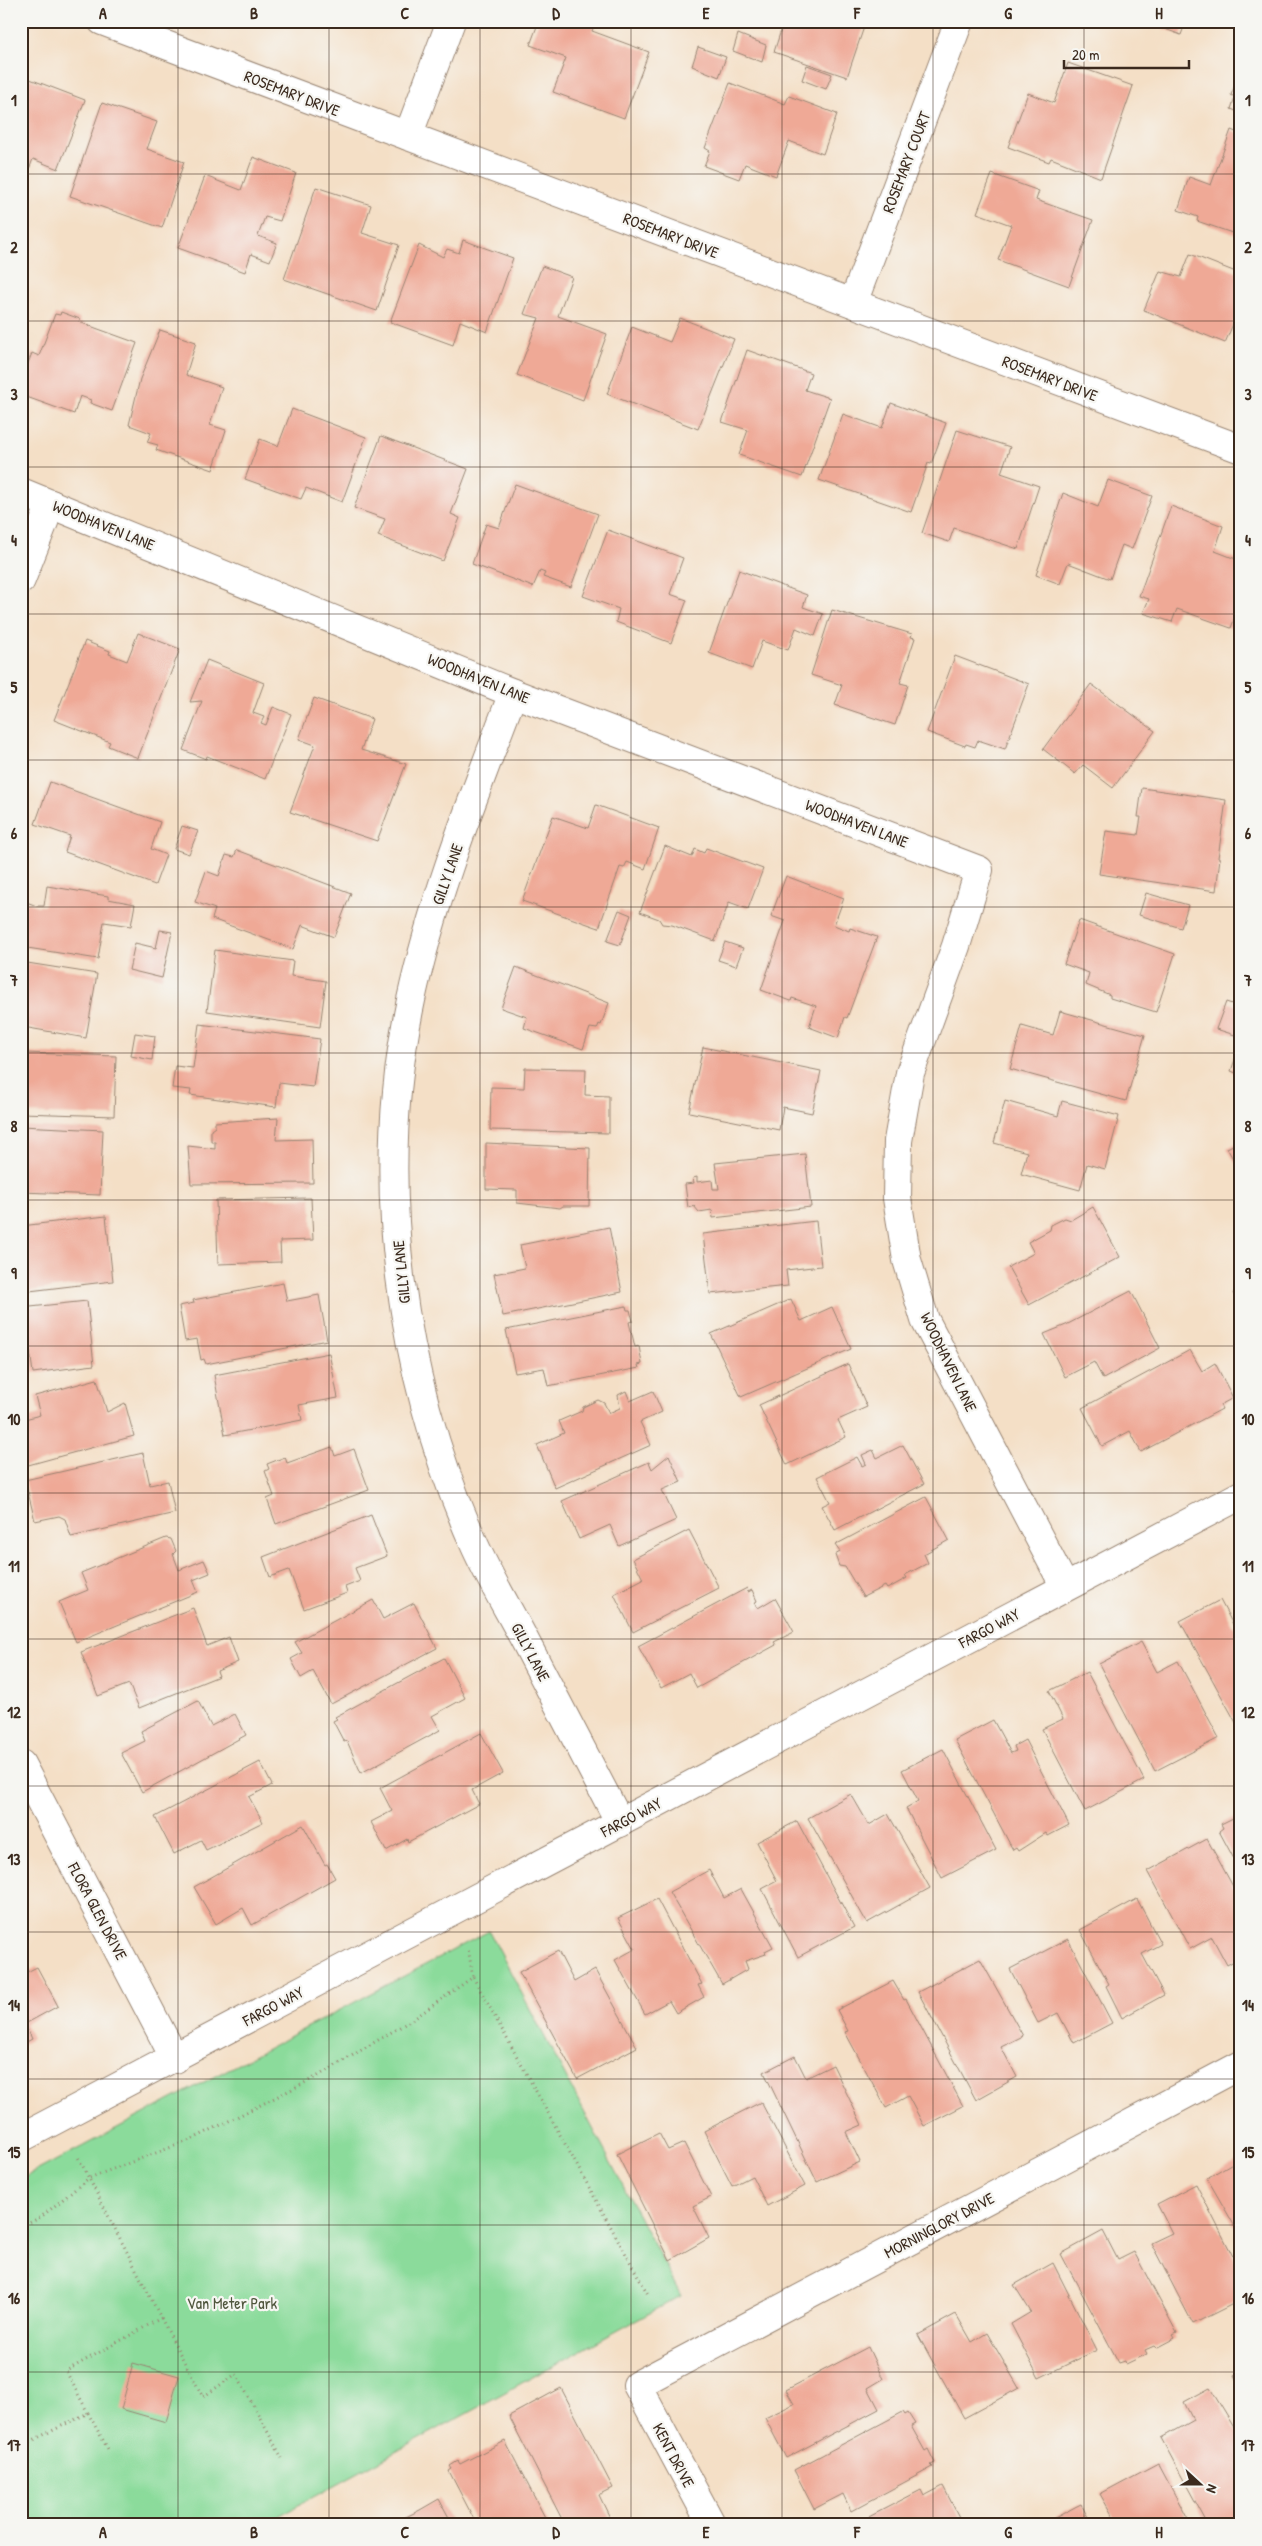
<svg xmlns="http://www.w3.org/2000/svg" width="1262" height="2546" font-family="'Patrick Hand',sans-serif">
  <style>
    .green { fill: #8bdb9b; stroke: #63825c }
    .building { fill: #efa996 }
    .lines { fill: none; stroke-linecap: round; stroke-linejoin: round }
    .minor-casing { stroke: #988472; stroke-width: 30 }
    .path { stroke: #988472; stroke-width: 3; stroke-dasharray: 1 4; stroke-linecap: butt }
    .minor { stroke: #fff; stroke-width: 28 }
    .grid { fill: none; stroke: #3b2a1e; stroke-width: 1; stroke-opacity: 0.55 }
    .labels { text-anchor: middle; stroke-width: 4.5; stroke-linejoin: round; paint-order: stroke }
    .street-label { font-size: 16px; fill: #3b2a1e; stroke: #f6f6f2 }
    .park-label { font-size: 16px; fill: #4f563d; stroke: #f6f6f2 }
    .neatline { fill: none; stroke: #3b2a1e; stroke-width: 2 }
    .grid-label { font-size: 16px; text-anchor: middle; font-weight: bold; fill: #3b2a1e }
  </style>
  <rect width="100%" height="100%" fill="#f6f6f2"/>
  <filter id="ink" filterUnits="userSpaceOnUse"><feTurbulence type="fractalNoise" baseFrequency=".02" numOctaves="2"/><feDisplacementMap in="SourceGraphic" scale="10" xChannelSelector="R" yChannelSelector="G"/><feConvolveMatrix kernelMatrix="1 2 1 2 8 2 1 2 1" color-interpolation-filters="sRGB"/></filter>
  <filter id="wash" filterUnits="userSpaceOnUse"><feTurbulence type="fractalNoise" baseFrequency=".0096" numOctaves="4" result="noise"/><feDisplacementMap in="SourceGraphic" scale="20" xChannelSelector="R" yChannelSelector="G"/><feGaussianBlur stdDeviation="1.12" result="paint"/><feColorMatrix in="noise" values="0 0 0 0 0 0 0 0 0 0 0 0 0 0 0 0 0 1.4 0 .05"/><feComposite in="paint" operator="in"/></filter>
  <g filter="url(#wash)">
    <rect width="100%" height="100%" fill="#f4dfc6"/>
    <!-- green -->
    <path class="green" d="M489,1931l192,365 -419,229h-241v-346z"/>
    <g id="blocks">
      <!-- building -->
      <g class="building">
        <path d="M539,21h57l-4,10 57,21 -25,66 -71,-26 13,-34 -36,-13z"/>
        <path d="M775,21h91l-19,56 -73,-25 9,-28z"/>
        <path d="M1144,21h42l-5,14z"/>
        <path d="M738,34l28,11 -4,17 -29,-11z"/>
        <path d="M698,47l28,10 -7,20 -27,-11z"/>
        <path d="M1068,63l65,23 -32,92 -50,-20 -2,4 -41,-15 20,-54 26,10z"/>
        <path d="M807,65l25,9 -6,15 -24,-9z"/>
        <path d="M1241,71v42l-10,-4 4,-12 -4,-2z"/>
        <path d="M22,76l63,24 -27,69 -25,-10 -10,26 -2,-1z"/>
        <path d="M730,83l55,21 4,-8 48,18 -14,40 -34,-13 -13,35 -31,-12 -6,15 -35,-13 6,-15 -5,-3z"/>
        <path d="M102,103l55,19 -10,27 37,13 -22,66 -92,-32z"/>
        <path d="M1231,130l10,4v102l-44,-15 1,-4 -20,-7 11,-33 22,8z"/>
        <path d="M253,157l43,16 -16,48 -15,-4 -7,19 19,7 -7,18 -19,-7 -6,18 -67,-24 27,-72 36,14z"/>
        <path d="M992,174l47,17 -3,9 57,20 -24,66 -71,-26 13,-35 -34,-12z"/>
        <path d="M316,187l55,18 -9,28 37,12 -22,66 -93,-32z"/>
        <path d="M463,240l50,18 -26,74 -27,-11 -7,24 -63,-23 29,-77 24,12 4,-8 12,4z"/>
        <path d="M1190,254l51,20v37l-2,-1 -14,33 -81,-33 16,-39 21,6z"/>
        <path d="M542,266l30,11 -14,39 49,18 -24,66 -66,-25 22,-57 -15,-4z"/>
        <path d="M61,312l19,7 -1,3 58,21 -25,68 -22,-8 1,-3 -11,-4 -6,18 -53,-19v-14l11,-28 7,3 16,-42 5,1z"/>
        <path d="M680,318l54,21 -36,90 -91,-35 25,-67 38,15z"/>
        <path d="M160,330l36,12 -10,33 36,12 -12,38 16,5 -13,40 -57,-20 2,-5 -11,-3 4,-9 -22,-8 11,-46z"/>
        <path d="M747,350l64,23 -6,17 25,8 -28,79 -63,-22 9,-25 -26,-8z"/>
        <path d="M891,403l55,20 -15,41 -3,-1 -17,49 -92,-32 24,-66 39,14z"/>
        <path d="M292,409l74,28 -24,65 -36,-14 -5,11 -56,-20 15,-40 18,7z"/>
        <path d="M957,430l53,17 -9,26 38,13 -21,63 -64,-21 -5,14 -27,-9z"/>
        <path d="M381,436l87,33 -17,45 9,4 -17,43 -65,-25 7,-17 -31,-11z"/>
        <path d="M1108,480l44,16 -20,53 -10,-4 -12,34 -42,-16 -8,21 -24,-9 27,-82 35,14z"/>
        <path d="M515,484l83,30 -27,73 -28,-10 2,-4 -5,-2 -7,16 -61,-23 14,-40 13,4z"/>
        <path d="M1171,506l52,20 -8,25 26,10v40l-10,27 -54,-19 -5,13 -29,-9 6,-14 -10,-3z"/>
        <path d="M608,530l75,28 -13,36 17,6 -16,43 -55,-21 3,-13 -36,-13z"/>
        <path d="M739,570l68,25 -4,12 20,7 -8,22 -19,-8 -8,22 -26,-9 -10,28 -43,-16z"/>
        <path d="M832,610l80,24 -1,3 4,1 -15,45 8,2 -13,40 -60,-20 7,-20 -31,-10z"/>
        <path d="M138,633l42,16 -42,109 -30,-12 2,-4 -56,-22 31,-79 25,10 -1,3 18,7z"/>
        <path d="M955,656l74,28 -24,65 -27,-9 -3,7 -9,-3 -1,2 -38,-14z"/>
        <path d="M207,660l57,23 -11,30 11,4 -3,6 5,2 7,-18 18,7 -26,65 -58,-23 -1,3 -23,-9 19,-49 -12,1z"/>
        <path d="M1091,684l64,47 -42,57 -30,-23 -8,9 -32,-25z"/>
        <path d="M314,698l58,21 -11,31 45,14 -29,77 -87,-29 25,-67 -16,-6z"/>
        <path d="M50,782l110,40 -9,27 15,6 -11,30 -90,-33 5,-16 -35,-12z"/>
        <path d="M1142,788l84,12 -8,58h2l-4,33 -117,-17 7,-43 32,4 3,-18h-3z"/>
        <path d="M596,805l63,23 -14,41 -18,-7 -3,6 -4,-1 -21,61 -77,-27 31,-85 35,12z"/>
        <path d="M182,826l16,5 -9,23 -15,-5z"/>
        <path d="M665,846l27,11 3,-8 9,4 2,-5 57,21 -15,40 -19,-7 -14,39 -43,-16 -10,-1 -3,-5 -19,-7z"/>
        <path d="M237,850l114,43 -17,44 -32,-12 -9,24 -81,-30 3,-10 -20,-7 11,-31 13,5 7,-21 8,2z"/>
        <path d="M786,876l58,22 -10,27 15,6 1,-3 27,9 -30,81 -2,-1 -7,21 -29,-11 7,-21 -24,-8 -1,3 -30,-11 24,-69 -14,-5z"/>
        <path d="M47,886l61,10v3l27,5 -4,22 -27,-4 -6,37 -77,-12v-47l16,6h7z"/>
        <path d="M1146,893l42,12 -7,23 -42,-13z"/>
        <path d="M619,910l12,5 -11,30 -13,-4z"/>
        <path d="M1079,920l96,34 -19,58 -46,-14v-3l-24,-10 3,-12 -25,-9z"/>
        <path d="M160,930l12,2 -10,46 -33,-8 6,-27 21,5z"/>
        <path d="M725,942l18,6 -7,18 -18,-6z"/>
        <path d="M215,950l78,11 -2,15 35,5 -6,46 -113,-16z"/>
        <path d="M21,962l76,12 -11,64 -63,-11 3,-18h-5z"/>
        <path d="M516,967l93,36 -8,22 -2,-1 -2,5 -7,-1 -7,21 -59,-21 3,-11 -26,-9z"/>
        <path d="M1226,1002l15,5v30l-25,-8z"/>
        <path d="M1060,1011l85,24 -19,66 -116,-32 12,-43 31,9z"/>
        <path d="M199,1024l121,15 -7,48 -34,-4 -3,24 -86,-12 1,-5 -19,-2 3,-22 18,2z"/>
        <path d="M135,1033l20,3 -3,24 -21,-4z"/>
        <path d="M1241,1042v33l-10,-4z"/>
        <path d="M703,1047l118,24 -9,42 -29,-6 -4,23 -90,-18z"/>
        <path d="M21,1053l95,3 -2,60 -93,-3z"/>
        <path d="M525,1068l61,1 -1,26 24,1v37l-119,-3 1,-43 33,1z"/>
        <path d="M1005,1101l53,15 4,-15 57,15 -14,53 -18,-5 -7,26 -59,-16 6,-22 -33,-9z"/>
        <path d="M278,1118l-2,22 36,-1 1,44 -122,1 -3,-38 27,3v-7h-4v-12l4,-3v-5z"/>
        <path d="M21,1126l82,4 -3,65 -79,-3z"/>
        <path d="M1241,1141v32l-14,-25z"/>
        <path d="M486,1143l104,5 -1,58h-26l-3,2 -43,-5v-13l-31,-1z"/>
        <path d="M805,1154l6,53 -98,11 -1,-8 -13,2 -5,-6 -6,2 -3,-24 9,-1 -1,-5 4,-1v5l15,-2 1,9h6l-4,-26z"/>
        <path d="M311,1198l2,42 -33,1 1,21 -63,2 -2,-64z"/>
        <path d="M1093,1207l27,50 -91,48 -21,-38 26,-14 -6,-11 22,-12 1,-5 14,-7 6,2z"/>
        <path d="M106,1216l7,65 -92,11v-66z"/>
        <path d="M816,1221l5,45 -35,4 2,16 -78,8 -7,-60z"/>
        <path d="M609,1227l13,65 -119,24 -9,-42 31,-6 -5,-23z"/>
        <path d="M283,1283l4,18 32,-6 8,45 -121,24 -2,-5 -3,1 -4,-21 -12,2 -6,-35 15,-3 -1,-3z"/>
        <path d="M1241,1290v18l-8,-15z"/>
        <path d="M1131,1291l29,57 -57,31 -9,-17 -29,15 -21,-43 22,-9z"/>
        <path d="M791,1299l10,22 31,-14 19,42 -110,48 -30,-63z"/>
        <path d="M87,1301l7,64 -61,8 -3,-22 -9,1v-44z"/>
        <path d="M626,1306l1,4h3l3,11 -4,1 6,25 4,-1 3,18 -4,1 1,3 -91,18 -4,-18 -29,5 -9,-43z"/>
        <path d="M1190,1350l12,21 13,-8 18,35 -13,7 2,4 -81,43 -11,-21 -28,15 -20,-38z"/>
        <path d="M329,1353l9,45 -39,7 3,15 -77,15 -11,-60z"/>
        <path d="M848,1364l19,43 -29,13 8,17 -59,28 -28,-60z"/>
        <path d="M97,1379l10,33 18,-9 9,33 -113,31v-47l19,-5 -5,-19z"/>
        <path d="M626,1391l4,10 23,-10 9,21 -22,10 11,23 -96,43 -18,-43 27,-12 -5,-12 23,-10 1,-4 15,-7 6,3 5,10 11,-5 -2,-13z"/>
        <path d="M903,1445l21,39 -89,46 -13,-24 8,-4 -13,-25 40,-20 5,9 4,-2 -4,-9 11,-5 4,8z"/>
        <path d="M332,1447l3,9 19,-7 15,41 -93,34 -9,-25 7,-3 -9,-25 4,-2 -2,-5 18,-7 2,6z"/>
        <path d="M143,1453l7,32 18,-4 7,32 -104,24 -6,-18 -6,-3 -24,5 -10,-41z"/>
        <path d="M669,1455l12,27 -19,8 14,30 -57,26 -9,-21 -31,14 -17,-38 87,-39 3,7z"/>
        <path d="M926,1497l23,43 -25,14 4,9 -23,12 2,3 -20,11 -2,-3 -22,11 -18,-30 -6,-1 -4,-11 5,-3 -5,-7z"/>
        <path d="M371,1515l16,41 -32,12 5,13 -15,6 2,6 -43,16 -15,-39 -19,7 -7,-20z"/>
        <path d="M689,1530l30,58 -86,44 -19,-38 29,-15 -10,-20z"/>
        <path d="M166,1538l5,1 5,12 -3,3 6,16 25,-10 6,13 -17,7 5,12 -122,50 -17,-40 29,-12 -7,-17z"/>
        <path d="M747,1588l1,4 4,-2 5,11 -3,2 4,5 17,-10 19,34 -20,10 2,3 -79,43 -8,-15 -28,15 -23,-42z"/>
        <path d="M373,1600l10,19 31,-16 23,45 -106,56 -18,-33 -12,7 -10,-19 11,-6 -7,-11z"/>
        <path d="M1220,1600l16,30 5,-2v99l-2,1 -59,-107z"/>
        <path d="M193,1608l14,38 22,-9 9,25 -21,9 2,5 -80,32 -10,-24 -31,12 -17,-44z"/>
        <path d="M1141,1642l16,30 21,-11 41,77 -64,33 -56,-107z"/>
        <path d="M444,1658l21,40 -33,18 8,14 -79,43 -14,-32 -3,1 -11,-21 4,-2 -2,-2z"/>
        <path d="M1087,1672l57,108 -59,31 -43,-82 21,-10 -14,-28z"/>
        <path d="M198,1701l13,25 24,-12 11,21 -104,57 -21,-39 24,-12 -4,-10z"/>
        <path d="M993,1720l18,33 5,-2 -2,-5 11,-6 44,85 -21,11 -2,-3 -28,18 -2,-3 -3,2 -58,-110z"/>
        <path d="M481,1733l22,40 -31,17 7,14 -71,38 -1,-3 -21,12 -15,-29 21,-11 -12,-23z"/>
        <path d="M943,1749l53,101 -54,28 -36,-70 12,-7 -16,-31z"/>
        <path d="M260,1762l12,23 -23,12 14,25 -57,28 -5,-10 -27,14 -19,-37z"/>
        <path d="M851,1794l18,31 19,-11 42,74 -63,35 -59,-105z"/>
        <path d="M1241,1814v58l-22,-41 4,-3 -2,-4z"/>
        <path d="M797,1821l57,106 -56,30 -36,-68 15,-8 -20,-39z"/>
        <path d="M303,1825l22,40 2,-1 8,14 -83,47 -9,-17 -27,16 -22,-37z"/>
        <path d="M1207,1839l34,62v56l-14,8 -15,-28 -22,12 -42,-78z"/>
        <path d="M709,1870l15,28 17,-9 32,58 -8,4 1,3 -21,7 3,8 -26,15 -53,-92z"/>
        <path d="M657,1899l45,85 -4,1 6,12 -28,16 -7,-12 -24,13 -30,-54 20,-11 -17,-31z"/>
        <path d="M1137,1899l24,45 -19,10 22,41 -42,23 -16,-32 3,-2 -29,-54z"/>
        <path d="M1068,1939l44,84 -38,20 -16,-30 -20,10 -28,-54z"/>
        <path d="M558,1951l16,31 21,-12 42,77 -60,32 -58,-107z"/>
        <path d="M980,1959l43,77 -22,11 16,30 -41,23 -58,-108z"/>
        <path d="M37,1967l21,39 -33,18 7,15 -11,6v-70z"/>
        <path d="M893,1981l11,19 2,-1 57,107 -39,20 -16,-30 -22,12 -41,-76 3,-1 -11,-21z"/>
        <path d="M795,2056l11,22 27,-13 29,60 -16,7 14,30 -43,20 -53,-110z"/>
        <path d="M761,2102l44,84 -38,20 -15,-30 -20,10 -28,-55z"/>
        <path d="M659,2133l9,17 16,-7 27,54 -18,9 16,32 -39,22 -53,-106z"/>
        <path d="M1241,2158v79l-34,-59z"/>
        <path d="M1196,2184l45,88v28l-48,24 -42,-81 21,-10 -15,-29z"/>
        <path d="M1103,2231l15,29 16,-8 43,81 -4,2 2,3 -19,10 -2,-2 -9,4 2,4 -21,10 -1,-3 -6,2 -58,-109z"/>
        <path d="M1053,2263l44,87 -58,28 -28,-54 20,-12 -17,-27z"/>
        <path d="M956,2314l16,28 15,-9 32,55 -55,30 -46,-83z"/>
        <path d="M868,2347l15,32 -15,9 11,21 -93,49 -21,-40 29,-14 -8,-14z"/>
        <path d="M133,2363l46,13 -13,46 -45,-13z"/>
        <path d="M1241,2372v15l-6,-12z"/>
        <path d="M561,2388l52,100 -14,7 14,29 -2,1h-46l-56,-109z"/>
        <path d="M1210,2388l31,51v86h-33l-47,-87 32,-18 -9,-18z"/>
        <path d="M903,2412l2,3 3,-2 7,11 -4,2 14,25 3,-2 7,14 -4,2 2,2 -82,44 -8,-17 -29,15 -20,-39z"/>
        <path d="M505,2441l44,84h-72l-28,-54 3,-2 -2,-3 8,-5 2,3z"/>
        <path d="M1158,2463l33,62h-73l-18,-31z"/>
        <path d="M943,2486l19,37 -3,2h-93l-3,-5 58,-30 3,6z"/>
        <path d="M439,2499l14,26h-63l30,-15z"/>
        <path d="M1081,2504l11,21h-50l33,-18z"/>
      </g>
    </g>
  </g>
  <g filter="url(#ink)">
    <use href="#blocks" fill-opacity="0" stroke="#988472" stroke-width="1"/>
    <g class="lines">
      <!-- minor casing -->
      <g class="minor-casing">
        <g id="minor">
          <path d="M102,21l1139,428"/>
          <path d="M408,136l43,-115"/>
          <path d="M853,303l106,-282"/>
          <path d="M21,492l492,201 466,177 -23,76 -46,127 -12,68 -1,57 10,62 18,60 140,267"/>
          <path d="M21,580l30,-76"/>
          <path d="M513,693c-38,101 -79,201 -102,307 -39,183 -11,377 64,546 14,31 32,61 48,91 32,62 65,124 97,186"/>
          <path d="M21,1764l154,295"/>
          <path d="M21,2138l1220,-643"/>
          <path d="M712,2525l-75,-140 604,-320"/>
        </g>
      </g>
      <!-- path -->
      <g class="path">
        <path d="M473,1977l176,319"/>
        <path d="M21,2227l20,-10 48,-39 104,-39 125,-63 97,-58 58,-41 -5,-29"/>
        <path d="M161,2318l42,79 33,-23 46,84"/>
        <path d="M88,2413l21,38"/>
        <path d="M21,2446l67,-33 -22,-42 95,-53 -84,-163"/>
      </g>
      <!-- minor -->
      <use href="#minor" class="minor"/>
    </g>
  </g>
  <!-- grid -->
  <path class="grid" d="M178,21v2504M329,21v2504M480,21v2504M631,21v2504M782,21v2504M933,21v2504M1084,21v2504M21,174h1220M21,321h1220M21,467h1220M21,614h1220M21,760h1220M21,907h1220M21,1053h1220M21,1200h1220M21,1346h1220M21,1493h1220M21,1639h1220M21,1786h1220M21,1932h1220M21,2079h1220M21,2225h1220M21,2372h1220"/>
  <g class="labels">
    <!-- street labels -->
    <g class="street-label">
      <text transform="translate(292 93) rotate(21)" y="6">ROSEMARY DRIVE</text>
      <text transform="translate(906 162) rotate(-69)" y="6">ROSEMARY COURT</text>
      <text transform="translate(671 235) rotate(21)" y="6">ROSEMARY DRIVE</text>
      <text transform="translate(1050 378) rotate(21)" y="6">ROSEMARY DRIVE</text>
      <text transform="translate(104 525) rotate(22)" y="6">WOODHAVEN LANE</text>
      <text transform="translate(479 678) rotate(22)" y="6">WOODHAVEN LANE</text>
      <text transform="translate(857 823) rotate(21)" y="6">WOODHAVEN LANE</text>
      <text transform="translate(447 874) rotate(-71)" y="6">GILLY LANE</text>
      <text transform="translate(401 1272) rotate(-96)" y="6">GILLY LANE</text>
      <text transform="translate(949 1362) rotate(64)" y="6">WOODHAVEN LANE</text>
      <text transform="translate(989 1628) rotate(-28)" y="6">FARGO WAY</text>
      <text transform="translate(531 1652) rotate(62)" y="6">GILLY LANE</text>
      <text transform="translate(631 1817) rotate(-28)" y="6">FARGO WAY</text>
      <text transform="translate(98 1911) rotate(62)" y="6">FLORA GLEN DRIVE</text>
      <text transform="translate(273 2006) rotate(-28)" y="6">FARGO WAY</text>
      <text transform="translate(939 2225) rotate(-28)" y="6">MORNINGLORY DRIVE</text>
      <text transform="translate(674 2455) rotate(62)" y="6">KENT DRIVE</text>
    </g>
    <!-- park labels -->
    <g class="park-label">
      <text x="232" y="2309">Van Meter Park</text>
    </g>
  </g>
  <!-- margin -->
  <rect width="1262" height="2546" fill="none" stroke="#f6f6f2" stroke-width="55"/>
  <!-- north arrow -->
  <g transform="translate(1200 2484) rotate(111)" stroke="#f6f6f2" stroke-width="4" paint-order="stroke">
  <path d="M0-4L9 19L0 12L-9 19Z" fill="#3b2a1e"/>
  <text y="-8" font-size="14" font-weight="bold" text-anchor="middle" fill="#3b2a1e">N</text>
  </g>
  <!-- scale -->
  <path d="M1064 60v8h125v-8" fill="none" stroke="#3b2a1e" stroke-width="2.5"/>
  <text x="1072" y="60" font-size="15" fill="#3b2a1e" stroke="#f6f6f2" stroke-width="4" paint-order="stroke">20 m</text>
  <rect x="28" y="28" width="1206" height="2490" class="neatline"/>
  <g class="grid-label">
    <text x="103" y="19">A</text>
    <text x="254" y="19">B</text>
    <text x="405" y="19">C</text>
    <text x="556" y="19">D</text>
    <text x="706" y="19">E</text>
    <text x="857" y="19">F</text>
    <text x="1008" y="19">G</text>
    <text x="1159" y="19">H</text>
    <text x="14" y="106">1</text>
    <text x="1248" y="106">1</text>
    <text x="14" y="253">2</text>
    <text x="1248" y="253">2</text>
    <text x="14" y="400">3</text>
    <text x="1248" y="400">3</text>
    <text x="14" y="546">4</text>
    <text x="1248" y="546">4</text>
    <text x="14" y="693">5</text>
    <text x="1248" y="693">5</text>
    <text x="14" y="839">6</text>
    <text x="1248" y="839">6</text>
    <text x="14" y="986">7</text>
    <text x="1248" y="986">7</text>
    <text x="14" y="1132">8</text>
    <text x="1248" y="1132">8</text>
    <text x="14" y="1279">9</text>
    <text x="1248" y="1279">9</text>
    <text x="14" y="1425">10</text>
    <text x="1248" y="1425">10</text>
    <text x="14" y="1572">11</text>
    <text x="1248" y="1572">11</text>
    <text x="14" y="1718">12</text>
    <text x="1248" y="1718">12</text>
    <text x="14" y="1865">13</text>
    <text x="1248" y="1865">13</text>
    <text x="14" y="2011">14</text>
    <text x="1248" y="2011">14</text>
    <text x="14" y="2158">15</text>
    <text x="1248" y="2158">15</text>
    <text x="14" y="2304">16</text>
    <text x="1248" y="2304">16</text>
    <text x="14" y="2451">17</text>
    <text x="1248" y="2451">17</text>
    <text x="103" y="2538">A</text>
    <text x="254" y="2538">B</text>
    <text x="405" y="2538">C</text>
    <text x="556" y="2538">D</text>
    <text x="706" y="2538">E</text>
    <text x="857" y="2538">F</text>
    <text x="1008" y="2538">G</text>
    <text x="1159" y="2538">H</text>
  </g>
</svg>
